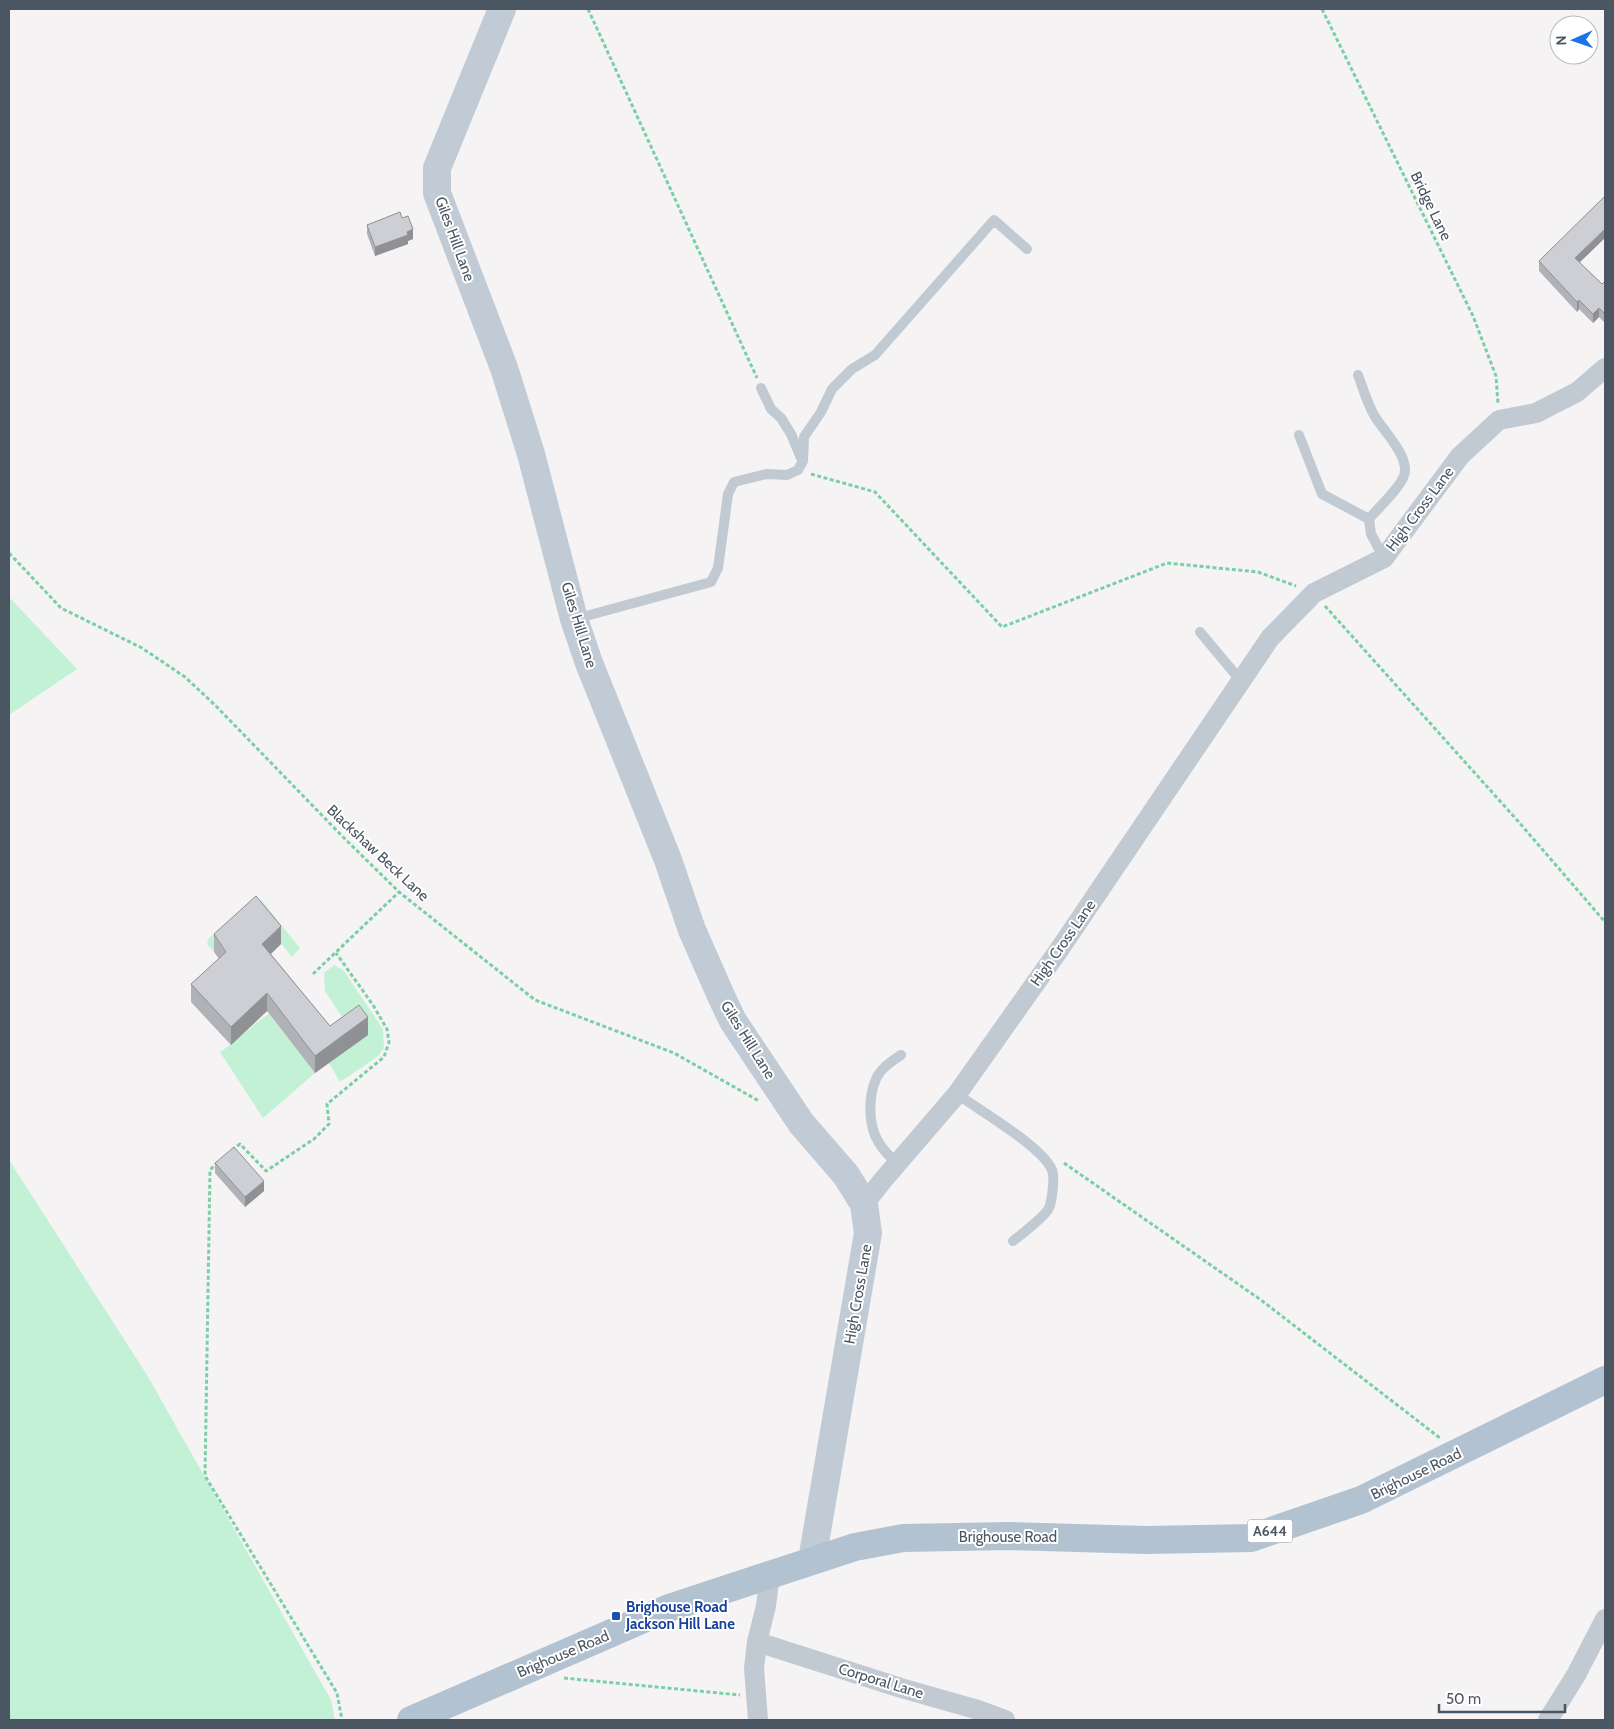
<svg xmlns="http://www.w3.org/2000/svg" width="1614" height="1729" font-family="Cabin,sans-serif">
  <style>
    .green { fill: #c3f1d5 }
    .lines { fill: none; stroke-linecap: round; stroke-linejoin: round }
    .path { stroke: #7ad0a6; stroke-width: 3; stroke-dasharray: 4 2.5; stroke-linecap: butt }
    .lane { stroke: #c1cad2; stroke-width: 10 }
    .street { stroke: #c1cad2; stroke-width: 20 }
    .secondary { stroke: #c1cbd6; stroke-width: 28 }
    .primary { stroke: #b3c2d1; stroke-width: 28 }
    .wall { fill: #b0b2b7 }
    .shaded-wall { fill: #909195 }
    .building { fill: #cdcfd5; stroke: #909195 }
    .transit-dot { fill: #1a4fb4; stroke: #fff; stroke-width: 2 }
    .labels { text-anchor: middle; stroke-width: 4; stroke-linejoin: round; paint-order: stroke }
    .shield { fill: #fff; stroke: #808990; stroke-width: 1 }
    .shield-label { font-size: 14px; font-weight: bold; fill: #4a5661 }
    .street-label { font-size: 15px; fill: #4a5661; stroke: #fff }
    .transit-label { font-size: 15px; font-weight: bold; fill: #164399; stroke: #fff; text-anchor: start }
  </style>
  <rect width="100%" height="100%" fill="#f5f3f3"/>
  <!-- green -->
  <g class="green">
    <path d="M9,597l68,72 -68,46z"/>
    <path d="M255,899l7,2 38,47 -8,9 -36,-44 -42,39 -7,-8 2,-6z"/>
    <path d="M334,965l10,6 39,58 1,19 -7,9 -37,25 -11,-19 21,-34 -25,-38 -1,-18z"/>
    <path d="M269,1014l46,59 -52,45 -43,-66c17,-11 31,-27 49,-38z"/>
    <path d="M9,1160l138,215 184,325 4,20h-326z"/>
  </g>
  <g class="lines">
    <!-- path -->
    <g class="path">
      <path d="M588,9l169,369"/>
      <path d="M1322,9l151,307 23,60 2,28"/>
      <path d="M811,474l64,18 127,135 165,-64 91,9 38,14"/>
      <path d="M9,553l52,55 81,40 43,29 31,29 127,131 56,55 136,108 139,53 85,48"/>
      <path d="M1325,606l192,214 88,102"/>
      <path d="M313,974l86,-82"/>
      <path d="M232,1150l8,-6 26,27 48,-32 15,-15 -2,-20 57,-47 5,-15 -2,-13 -14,-24 -37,-52"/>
      <path d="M218,1162l-8,8 -5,306 132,217 5,27"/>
      <path d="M1064,1163l197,137 179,138"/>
      <path d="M564,1678l176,17"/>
    </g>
    <!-- lane -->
    <g class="lane">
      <path d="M1358,375c5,13 9,28 16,40 9,16 39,44 29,63 -5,12 -25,30 -34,41l2,15 13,24"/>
      <path d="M761,388l10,21 10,9 10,16 10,24"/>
      <path d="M1299,435l23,59 47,25"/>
      <path d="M575,619l136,-37 7,-14 10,-74 6,-12 33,-8 20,1 11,-5 5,-9 1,-24 17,-25 11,-23 20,-20 23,-14 119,-135 33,29"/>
      <path d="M1200,632l41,49"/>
      <path d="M957,1094c22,16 86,53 95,76 3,7 0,31 -3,38 -3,7 -28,27 -36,33"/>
      <path d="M897,1163c-7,-6 -13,-12 -18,-20 -11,-17 -11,-46 -3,-64 5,-11 16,-18 25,-24"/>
    </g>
    <!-- street -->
    <g class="street">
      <path d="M864,1204l19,-24 74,-86 104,-147 209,-309 44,-45 70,-35 76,-102 39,-36 37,-7 41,-21 28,-24"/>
      <path d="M757,1642l144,46 74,21 30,11"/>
      <path d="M758,1720l-4,-52 3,-26 9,-36 4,-32"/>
      <path d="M1548,1720l28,-45 29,-56"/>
    </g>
    <!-- secondary -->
    <path class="secondary" d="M502,9l-65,159v25l67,175 27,86 43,165 15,44 79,197 24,70 30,68 11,23 68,102 45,52 18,29 4,29 -56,327"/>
    <!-- primary -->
    <path class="primary" d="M411,1720l258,-112 186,-61 48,-9 107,-2 136,4 105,-2 110,-38 244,-120"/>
  </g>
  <!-- wall -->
  <g class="wall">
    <path d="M402,218l11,21 -5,2v3l-33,12 -8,-22v-9z"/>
    <path d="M1539,261l41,2 22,21 3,-3v42l-6,-6 -6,6 -14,-14 -2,3 -38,-41z"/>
    <path d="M214,934l67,10 -10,10 59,72 38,9 -53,38 -48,-62 -36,34 -40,-43v-18l28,-25 -5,-7z"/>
    <path d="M215,1163l49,28 -19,16 -30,-34z"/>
  </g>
  <!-- shaded-wall -->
  <g class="shaded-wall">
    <path d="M413,229v10l-5,2v3l-33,12v-9z"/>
    <path d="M1605,229v9l-30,29v-9z"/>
    <path d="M1579,300v9l-2,3v-10z"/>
    <path d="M1599,308v9l-6,6v-9z"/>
    <path d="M281,926v18l-19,18v-18z"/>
    <path d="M267,993v18l-36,34v-18z"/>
    <path d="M368,1017v18l-53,38v-17z"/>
    <path d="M264,1181v10l-19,16v-10z"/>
  </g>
  <!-- building -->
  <g class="building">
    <path d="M1605,196v33l-30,29 27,26 3,-3v33l-6,-6 -6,6 -14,-14 -2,2 -38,-41z"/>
    <path d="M400,212l2,6 6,-2 5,13 -6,3 1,3 -33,12 -8,-22z"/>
    <path d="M256,896l25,30 -19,18 68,82 29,-21 9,12 -53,39 -48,-63 -36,34 -40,-43 35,-32 -12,-18z"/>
    <path d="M234,1147l30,34 -19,16 -30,-34z"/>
  </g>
  <!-- markers -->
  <rect class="transit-dot" x="611" y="1611" width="10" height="10" rx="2.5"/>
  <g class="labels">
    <!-- shield labels -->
    <rect class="shield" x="1247.5" y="1519.5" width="45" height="23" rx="4"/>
    <g class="shield-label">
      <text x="1270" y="1536">A644</text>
    </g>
    <!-- street labels -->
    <g class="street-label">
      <text transform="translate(1431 206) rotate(64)" y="5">Bridge Lane</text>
      <text transform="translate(455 239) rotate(70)" y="5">Giles Hill Lane</text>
      <text transform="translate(1420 509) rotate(-53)" y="5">High Cross Lane</text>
      <text transform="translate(579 625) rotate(73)" y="5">Giles Hill Lane</text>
      <text transform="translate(378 853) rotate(43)" y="5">Blackshaw Beck Lane</text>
      <text transform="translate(1063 943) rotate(-55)" y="5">High Cross Lane</text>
      <text transform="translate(748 1040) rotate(58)" y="5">Giles Hill Lane</text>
      <text transform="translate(858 1294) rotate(-80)" y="5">High Cross Lane</text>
      <text transform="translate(1416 1474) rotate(-26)" y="5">Brighouse Road</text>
      <text x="1008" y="1542">Brighouse Road</text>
      <text transform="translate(563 1654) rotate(-23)" y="5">Brighouse Road</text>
      <text transform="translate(881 1681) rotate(17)" y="5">Corporal Lane</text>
    </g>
    <!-- transit labels -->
    <g class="transit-label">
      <text x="626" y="1612">Brighouse Road<tspan x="626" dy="17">Jackson Hill Lane</tspan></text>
    </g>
  </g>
  <!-- border -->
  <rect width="1614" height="1729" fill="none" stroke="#4a5661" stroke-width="20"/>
  <!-- north arrow -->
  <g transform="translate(1574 40) rotate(268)"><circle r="24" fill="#ffffff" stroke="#b7bbc0"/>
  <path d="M0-4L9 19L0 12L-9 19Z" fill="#1a73e8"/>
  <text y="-8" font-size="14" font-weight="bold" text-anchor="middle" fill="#4a5661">N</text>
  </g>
  <!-- scale -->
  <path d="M1439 1704v8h126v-8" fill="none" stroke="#4a5661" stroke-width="2.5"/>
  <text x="1446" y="1704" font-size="15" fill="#4a5661" stroke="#ffffff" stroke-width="4" paint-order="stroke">50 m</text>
</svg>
